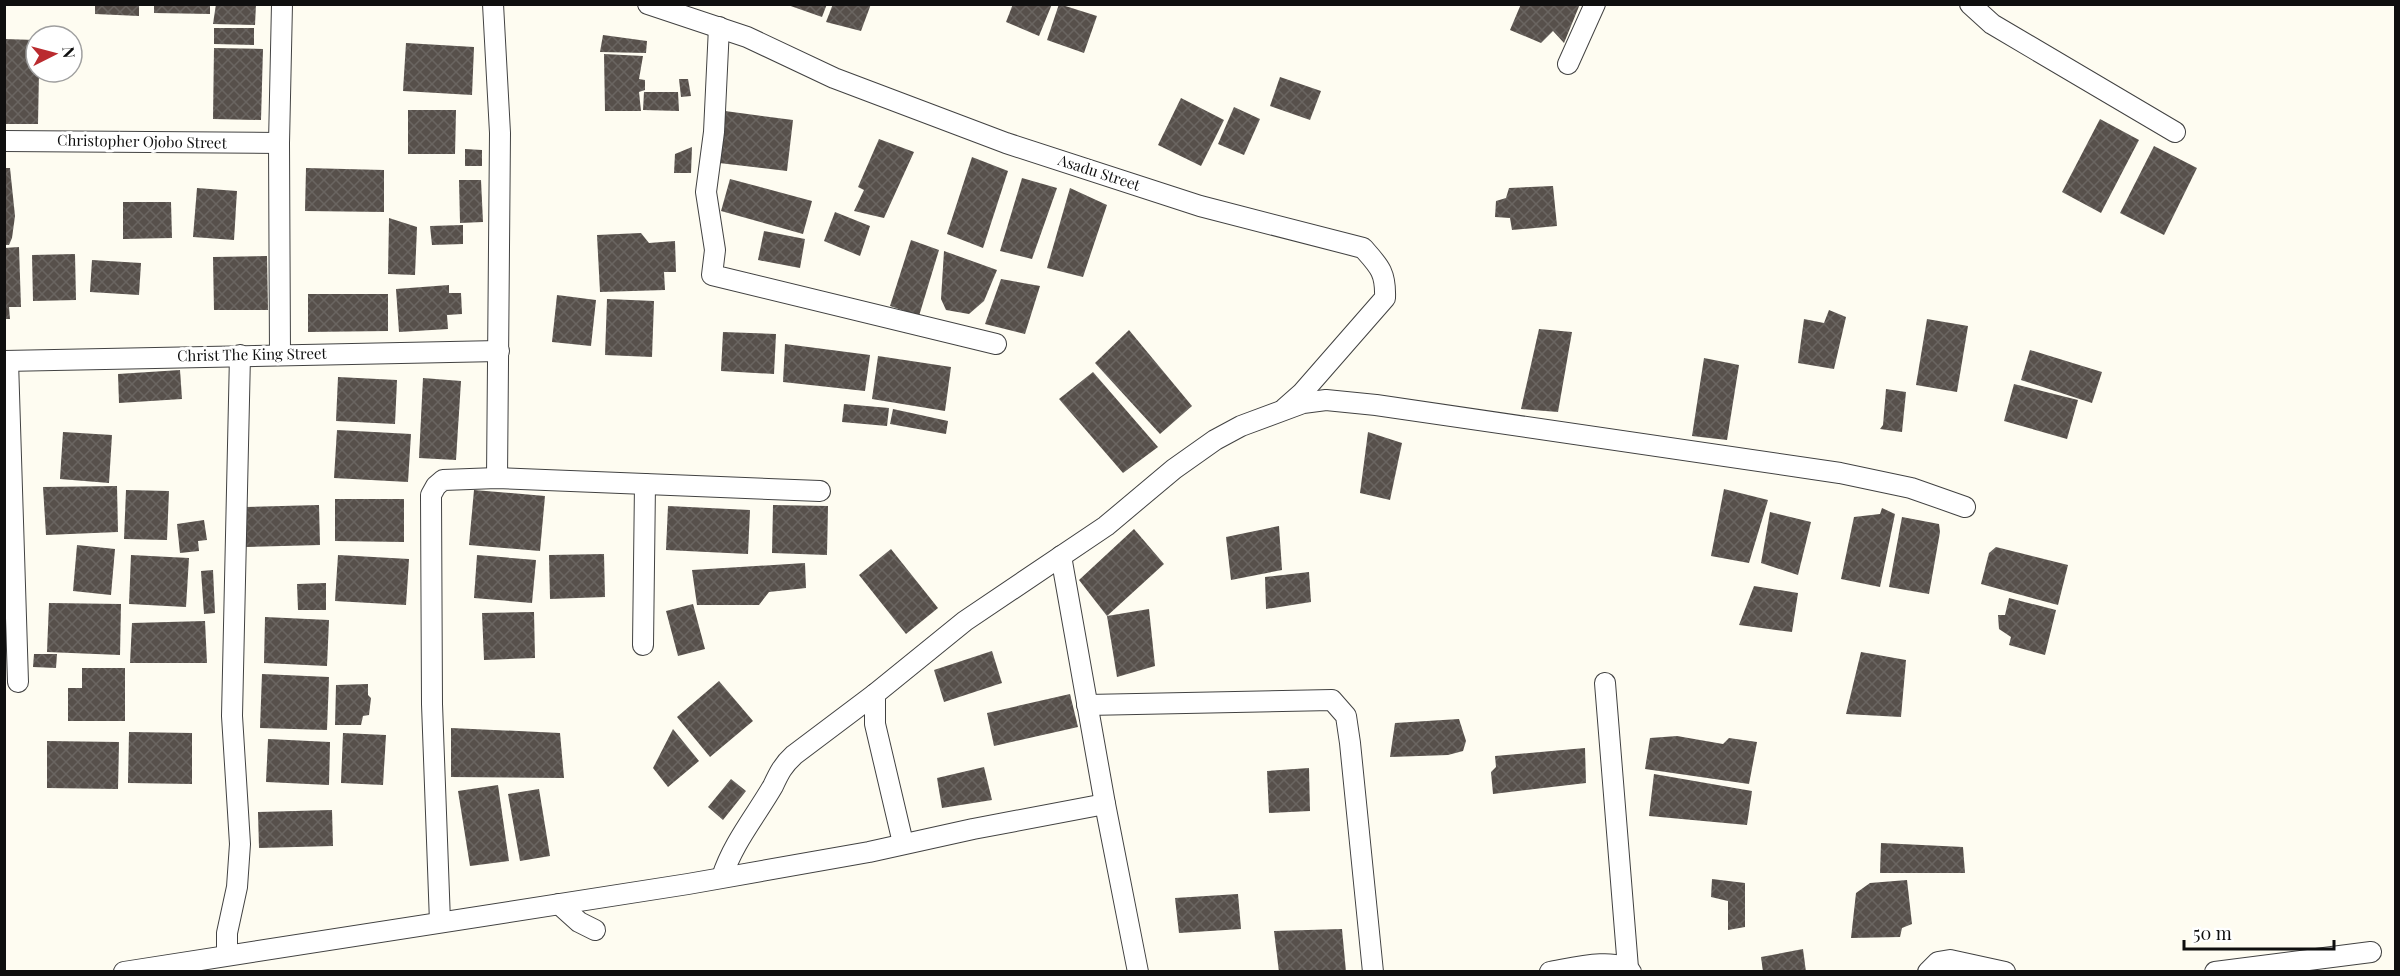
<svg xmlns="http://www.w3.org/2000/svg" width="2400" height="976" font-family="'Playfair Display',serif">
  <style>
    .building { fill: url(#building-cross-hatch) }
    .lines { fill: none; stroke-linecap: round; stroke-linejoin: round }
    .minor-casing { stroke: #424242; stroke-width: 22 }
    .minor { stroke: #fff; stroke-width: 20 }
    .labels { text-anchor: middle; stroke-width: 6; stroke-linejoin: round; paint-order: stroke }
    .street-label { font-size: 15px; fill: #0f0f0f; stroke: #fff }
  </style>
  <defs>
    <pattern id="building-cross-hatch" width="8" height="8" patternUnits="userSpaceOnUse" patternTransform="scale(1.5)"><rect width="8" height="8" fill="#57504b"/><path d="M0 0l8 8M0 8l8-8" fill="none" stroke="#6a6561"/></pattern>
  </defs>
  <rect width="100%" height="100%" fill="#fefcf1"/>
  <!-- building -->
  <g class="building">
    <path d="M154,4h56v10l-56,-1z"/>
    <path d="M216,4h40l-1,21 -42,-1z"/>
    <path d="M785,4h42l-5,13z"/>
    <path d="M833,4h38l-10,27 -35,-9z"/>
    <path d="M1013,4h39l-13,32 -33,-14z"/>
    <path d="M1059,4l38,12 -13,37 -37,-13z"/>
    <path d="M1521,4h59l-16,39 -11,-12 -12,12 -31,-13z"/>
    <path d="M95,5h44v11l-44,-2z"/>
    <path d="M214,28h40v17l-40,-1z"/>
    <path d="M603,35l44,6 -1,12 -46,-1z"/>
    <path d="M4,39l32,1v32h3l-1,52h-34z"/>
    <path d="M406,43l68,4 -2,48 -69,-4z"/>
    <path d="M214,48l49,1 -2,71 -48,-1z"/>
    <path d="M604,54l39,2 -4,23 6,1v10l-6,2 2,19h-36z"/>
    <path d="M1280,77l41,14 -11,29 -40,-14z"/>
    <path d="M679,79h9l3,17 -10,1z"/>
    <path d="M644,92h34l1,19 -36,-1z"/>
    <path d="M1181,98l43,22 -23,46 -43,-21z"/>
    <path d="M1234,107l26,12 -16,36 -26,-11z"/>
    <path d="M408,110h48l-1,44h-47z"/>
    <path d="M725,111l68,9 -6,51 -68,-8z"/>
    <path d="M2100,119l39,21 -38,73 -39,-21z"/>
    <path d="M879,139l35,13 -30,66 -30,-7 10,-21 -6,-3z"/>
    <path d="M2154,146l43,22 -33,67 -44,-22z"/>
    <path d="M692,147l-1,26h-17l1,-19z"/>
    <path d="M465,149l17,1v16h-17z"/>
    <path d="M972,157l36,14 -25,77 -36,-14z"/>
    <path d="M4,168h6l5,48 -3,22 -3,7h-5z"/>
    <path d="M306,168l78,2v42l-79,-1z"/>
    <path d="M1022,178l35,10 -25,71 -32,-8z"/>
    <path d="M730,179l82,22 -9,33 -82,-23z"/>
    <path d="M459,180h22l2,42 -23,1z"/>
    <path d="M1553,186l4,40 -45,4 -2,-12 -15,-1 1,-16 10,-3 3,-10z"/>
    <path d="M197,188l40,3 -3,49 -41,-3z"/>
    <path d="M1070,188l37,17 -24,72 -36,-9z"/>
    <path d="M123,202h48l1,36 -49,1z"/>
    <path d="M835,212l35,14 -10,30 -36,-15z"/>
    <path d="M389,218l28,9 -2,48 -27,-1z"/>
    <path d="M463,225v19l-31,1 -2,-19z"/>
    <path d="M764,231l41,8 -5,29 -42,-8z"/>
    <path d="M641,233l8,10 26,-2 1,31h-12l1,18 -65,2 -3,-57z"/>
    <path d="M911,240l28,10 -20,66 -29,-10z"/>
    <path d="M19,247l2,60h-12l1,12h-6v-71z"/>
    <path d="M944,251l53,19 -13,31 -15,13 -23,-4 -5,-11z"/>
    <path d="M75,254l1,46 -43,1 -1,-46z"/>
    <path d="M267,256l1,54h-54l-1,-53z"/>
    <path d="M92,260l49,3 -2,32 -49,-3z"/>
    <path d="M1001,279l39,7 -15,48 -40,-10z"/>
    <path d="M449,285v8h12l1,21 -15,1 1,14 -49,3 -3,-43z"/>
    <path d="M308,294h80v37l-80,1z"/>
    <path d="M557,295l39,5 -5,46 -39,-4z"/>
    <path d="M607,299l47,2 -2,56 -47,-2z"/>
    <path d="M1829,310l17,7 -12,52 -36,-6 6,-44 20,4z"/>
    <path d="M1927,319l41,7 -11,66 -41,-7z"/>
    <path d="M1539,329l33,3 -14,80 -37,-3z"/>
    <path d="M1129,330l63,76 -32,28 -65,-71z"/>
    <path d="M723,332l53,2 -2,40 -53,-3z"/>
    <path d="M785,344l85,11 -5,36 -82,-9z"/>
    <path d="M2030,350l72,22 -10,31 -71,-23z"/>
    <path d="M878,356l73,11 -6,44 -73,-12z"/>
    <path d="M1704,358l35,7 -12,75 -35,-4z"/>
    <path d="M180,370l2,29 -63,4 -1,-29z"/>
    <path d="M1093,372l65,75 -35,26 -64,-74z"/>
    <path d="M338,377l59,3 -2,44 -59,-3z"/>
    <path d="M423,378l38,3 -5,79 -37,-2z"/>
    <path d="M2014,384l64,16 -11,39 -63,-18z"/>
    <path d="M1886,389l20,3 -4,40 -22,-3 3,-4z"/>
    <path d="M844,404l45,4 -2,18 -45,-4z"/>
    <path d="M893,409l55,12 -2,13 -56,-10z"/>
    <path d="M337,430l74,4 -3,48 -74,-4z"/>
    <path d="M63,432l49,3 -3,48 -49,-4z"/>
    <path d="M1368,432l34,11 -12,57 -30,-7z"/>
    <path d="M117,486l1,46 -72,3 -3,-48z"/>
    <path d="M1724,489l44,11 -19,63 -38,-7z"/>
    <path d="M126,490l43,1 -2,49 -43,-1z"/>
    <path d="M474,490l71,6 -5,55 -71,-6z"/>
    <path d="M335,499h69v43l-69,-1z"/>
    <path d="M319,505l1,40 -74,2 -1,-40z"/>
    <path d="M773,505l55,1 -1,49 -55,-2z"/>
    <path d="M668,506l82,4 -2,44 -82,-4z"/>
    <path d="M1882,508l13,6 -15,73 -39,-8 13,-62 26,-3z"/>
    <path d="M1770,512l41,10 -13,53 -37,-12z"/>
    <path d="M1902,517l37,7 1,8 -11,62 -40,-7z"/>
    <path d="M204,520l3,20 -9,1 1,10 -19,2 -3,-29z"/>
    <path d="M1279,526l3,44 -51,10 -5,-43z"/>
    <path d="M1134,529l30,35 -57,52 -28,-36z"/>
    <path d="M77,545l38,4 -4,46 -38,-4z"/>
    <path d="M1996,547l72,18 -10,40 -77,-21 8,-31z"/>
    <path d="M891,549l47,59 -32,26 -47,-59z"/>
    <path d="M604,554l1,43 -55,2 -1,-44z"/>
    <path d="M131,555l58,3 -3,49 -57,-3z"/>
    <path d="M338,555l71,4 -3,46 -71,-4z"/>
    <path d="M477,555l59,5 -4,43 -58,-5z"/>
    <path d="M805,563l1,25 -37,4 -10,13h-62l-5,-35z"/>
    <path d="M213,570l2,43 -11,1 -3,-43z"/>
    <path d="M1309,572l2,30 -45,7 -1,-32z"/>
    <path d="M326,583v27h-28l-1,-26z"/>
    <path d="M1754,586l44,7 -6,39 -53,-7z"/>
    <path d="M2009,598l47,12 -11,45 -36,-10 2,-8 -12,-8 -1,-14h7z"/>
    <path d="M49,603l72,1 -1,51 -73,-3z"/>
    <path d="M693,604l12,45 -27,7 -12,-45z"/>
    <path d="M1149,609l6,57 -38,11 -10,-61z"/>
    <path d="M534,612l1,46 -51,2 -2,-47z"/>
    <path d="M265,617l64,3 -2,46 -63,-3z"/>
    <path d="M205,621l2,42h-77l2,-40z"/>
    <path d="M992,651l10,32 -58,19 -10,-32z"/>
    <path d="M1861,652l45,8 -5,57 -55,-3z"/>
    <path d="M34,654h23l-1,14 -23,-1z"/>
    <path d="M82,668h43v53h-57v-33h14z"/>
    <path d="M262,674l67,3 -2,53 -67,-2z"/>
    <path d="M719,681l34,40 -43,36 -33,-40z"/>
    <path d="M368,684v11l3,3 -2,17 -6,1 -2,9h-26l1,-40z"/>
    <path d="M1070,694l8,33 -84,19 -7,-33z"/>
    <path d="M1459,719l7,22 -3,10 -15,4 -58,2 5,-34z"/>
    <path d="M451,728l109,5 4,45 -113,-1z"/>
    <path d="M673,729l26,32 -31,26 -15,-19z"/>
    <path d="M129,732l63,1v51l-64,-1z"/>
    <path d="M343,733l43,2 -3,50 -42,-2z"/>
    <path d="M1677,736l46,8 6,-6 28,4 -8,42 -104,-15 5,-31z"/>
    <path d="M268,739l62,3 -1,43 -63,-3z"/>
    <path d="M47,741l72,1 -1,47 -71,-1z"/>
    <path d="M1585,748l1,35 -93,11 -2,-22 5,-5 -1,-11z"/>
    <path d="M984,767l8,33 -50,8 -5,-30z"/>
    <path d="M1309,768l1,43 -41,2 -2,-42z"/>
    <path d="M1654,774l98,17 -5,34 -98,-9z"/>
    <path d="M731,779l15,12 -23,29 -15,-13z"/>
    <path d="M498,785l11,76 -39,5 -12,-75z"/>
    <path d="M539,789l11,67 -30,5 -12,-67z"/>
    <path d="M332,810l1,36 -74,2 -1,-36z"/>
    <path d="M1881,843l82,4 2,26h-85z"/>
    <path d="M1712,879l33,4v44l-17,3v-29l-17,-4z"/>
    <path d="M1907,880l5,44 -10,4 -2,9 -49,1 5,-45 14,-10z"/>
    <path d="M1238,894l3,35 -62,4 -4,-35z"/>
    <path d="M1342,929l4,43h-67l-5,-41z"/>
    <path d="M1803,949l3,23h-43l-2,-15z"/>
  </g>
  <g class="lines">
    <!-- minor casing -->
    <g class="minor-casing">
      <g id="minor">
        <path d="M493,4l7,129 -3,345"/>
        <path d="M648,4l99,33 87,41 172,65 194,63 163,42c16,18 23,24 22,50l-83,95 -17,15"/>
        <path d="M1970,4l22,20 183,108"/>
        <path d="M719,27l-5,105 -8,60 9,58 -3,25 284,69"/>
        <path d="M1568,64l27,-60"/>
        <path d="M4,141l275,2"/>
        <path d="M280,355l-1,-212 3,-139"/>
        <path d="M4,361l495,-10"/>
        <path d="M8,361l10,321"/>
        <path d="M1061,556l44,248 33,168"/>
        <path d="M643,645l2,-161"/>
        <path d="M1605,683l23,285"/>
        <path d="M875,694v30l28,119"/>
        <path d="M1087,705l245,-5 14,16 4,27 23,229"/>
        <path d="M722,877c11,-34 33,-60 51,-91 6,-13 10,-21 21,-31l81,-61 90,-73 141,-95 68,-57 41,-29 26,-14 62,-23 23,-3 50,5 464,68 71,15 54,19"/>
        <path d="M559,904l20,18 16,8"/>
        <path d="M440,922l-8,-218 -1,-209 5,-9 7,-6 54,-2 323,13"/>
        <path d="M227,954v-21l10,-46 3,-43 -8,-128 8,-361"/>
        <path d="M124,972l564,-88 181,-32 104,-23 132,-25"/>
        <path d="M1550,972c19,-3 67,-16 81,0"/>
        <path d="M1928,972l10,-10 12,-2 55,12"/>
        <path d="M2215,972l156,-20"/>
      </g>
    </g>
    <!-- minor -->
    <use href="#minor" class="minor"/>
  </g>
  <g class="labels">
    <!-- street labels -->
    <g class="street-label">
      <text transform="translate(142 142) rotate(1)" y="5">Christopher Ojobo Street</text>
      <text transform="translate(1099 173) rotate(18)" y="5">Asadu Street</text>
      <text transform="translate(252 355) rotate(-1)" y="5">Christ The King Street</text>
    </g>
  </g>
  <!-- border -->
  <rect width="2400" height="976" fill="none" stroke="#0f0f0f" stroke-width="12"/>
  <!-- north arrow -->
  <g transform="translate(54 54) rotate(84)"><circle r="28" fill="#ffffff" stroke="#9f9f9f" stroke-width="1.5"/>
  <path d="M0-4.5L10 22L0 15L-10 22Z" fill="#ba2b2f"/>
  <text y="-9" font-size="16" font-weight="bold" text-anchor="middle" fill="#0f0f0f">N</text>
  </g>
  <!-- scale -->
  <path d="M2184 940v9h150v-9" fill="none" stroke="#0f0f0f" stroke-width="3"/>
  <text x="2193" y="940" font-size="18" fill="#0f0f0f" stroke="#ffffff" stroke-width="4.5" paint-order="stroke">50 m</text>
</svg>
